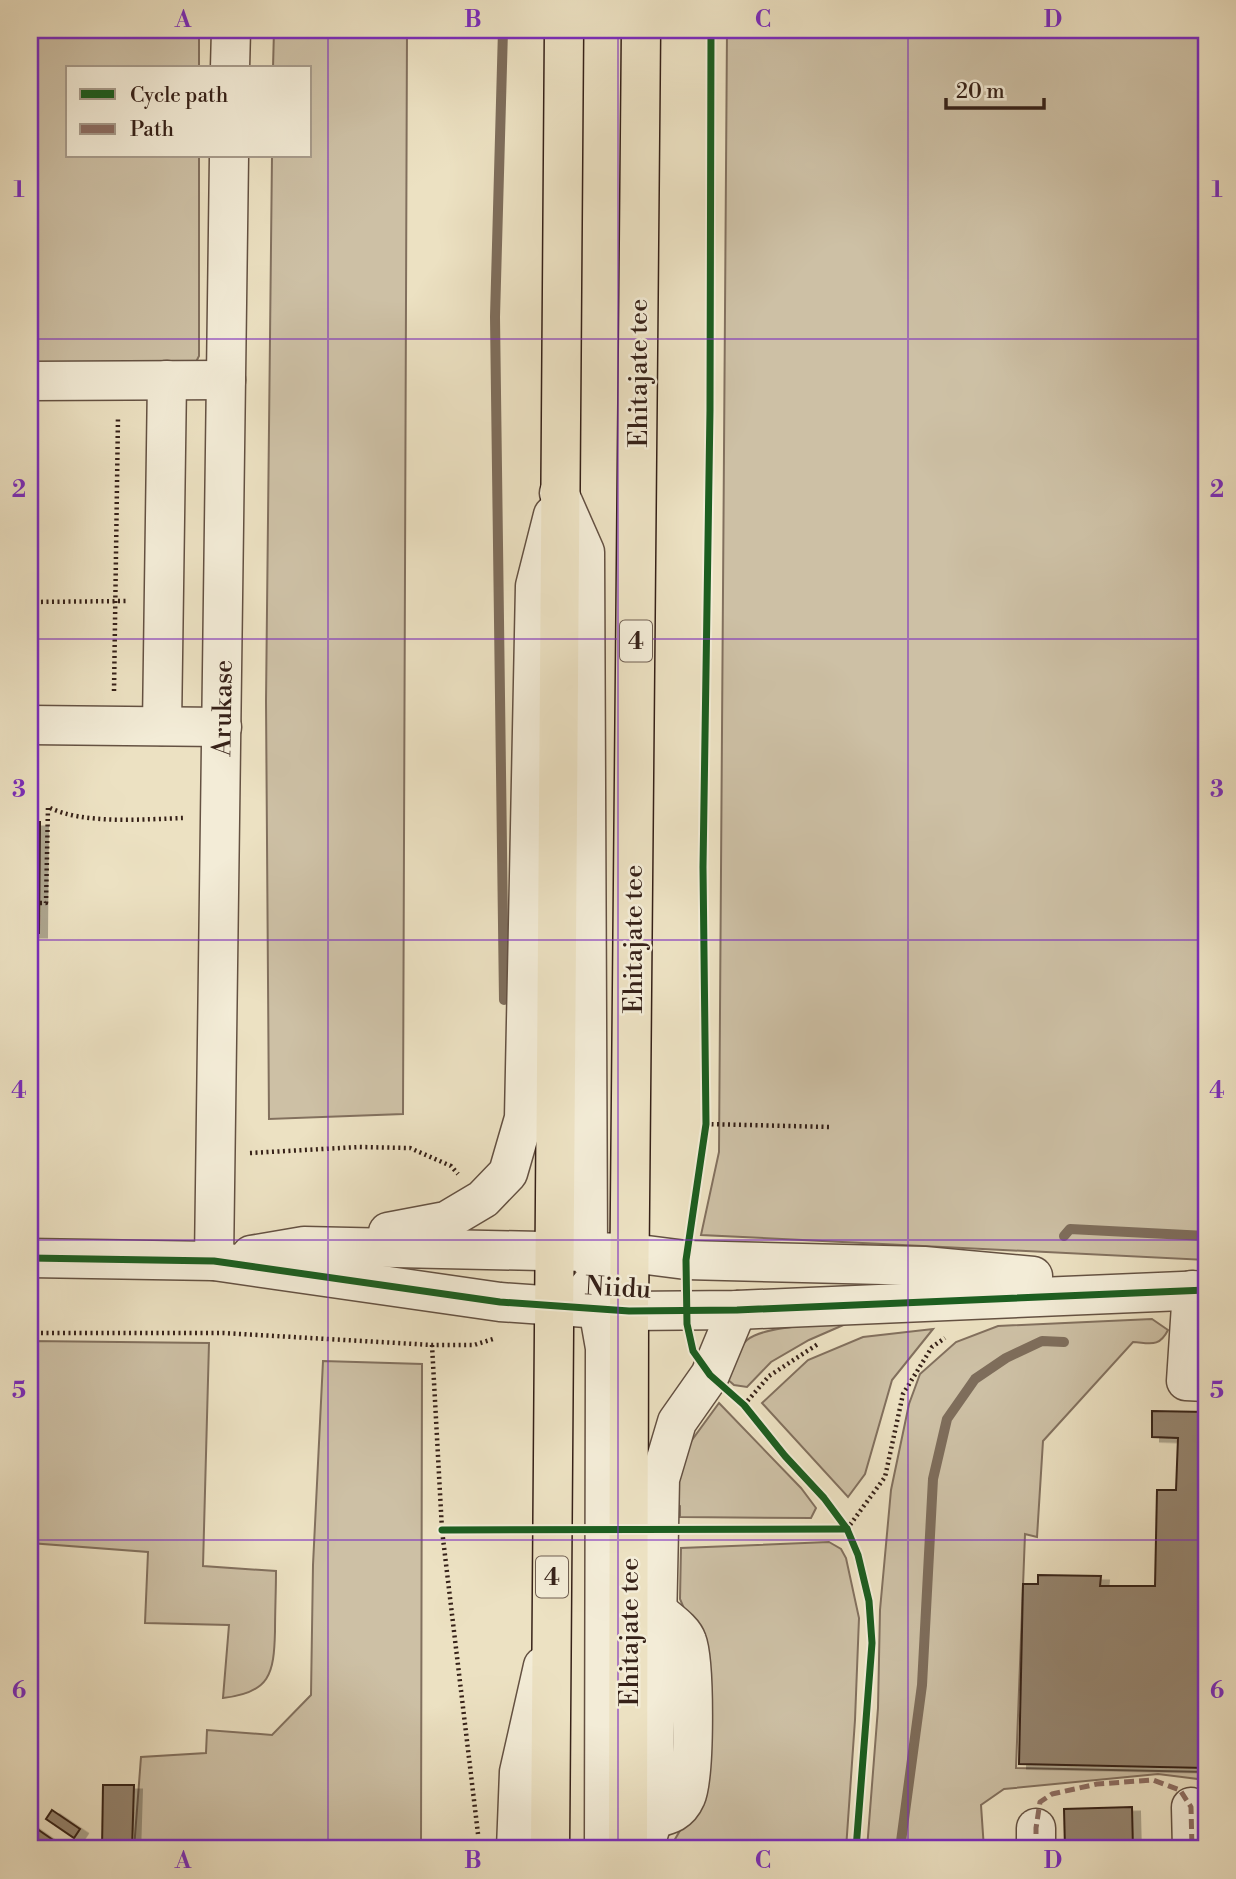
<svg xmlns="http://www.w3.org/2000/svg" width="1236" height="1879" font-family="'Libre Bodoni',serif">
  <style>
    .green { fill: #cdc0a5; stroke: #82705e; stroke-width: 2 }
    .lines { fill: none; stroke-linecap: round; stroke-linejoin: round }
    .stream { stroke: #7e6d5b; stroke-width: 10 }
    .building { fill: #958570; stroke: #362118; stroke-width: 2; filter: url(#shadow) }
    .minor-casing { stroke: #645142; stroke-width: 41 }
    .highway-casing { stroke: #362118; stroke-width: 41 }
    .path { stroke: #362118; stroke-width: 4.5; stroke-dasharray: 2 3.5; stroke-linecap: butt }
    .minor { stroke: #f3ecd7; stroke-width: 38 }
    .highway { stroke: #ece1c2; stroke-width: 38 }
    .quiet { stroke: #8d6e63; stroke-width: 5; stroke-dasharray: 10 5; stroke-linecap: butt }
    .cycleway-casing { stroke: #f3ecd7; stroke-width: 11 }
    .cycleway { stroke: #1b5e20; stroke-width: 7 }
    .grid { fill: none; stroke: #7b2cbf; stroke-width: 2; stroke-opacity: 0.55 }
    .labels { text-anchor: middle; stroke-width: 5; stroke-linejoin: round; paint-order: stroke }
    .shield { fill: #f3ecd7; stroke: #6f5e51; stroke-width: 2 }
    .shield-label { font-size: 24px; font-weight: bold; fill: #362118 }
    .street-label { font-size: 26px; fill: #362118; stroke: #f3ecd7 }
    .neatline { fill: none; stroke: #7b2cbf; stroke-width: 2.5 }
    .grid-label { font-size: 23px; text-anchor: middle; font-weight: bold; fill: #7b2cbf }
  </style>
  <defs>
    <filter id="shadow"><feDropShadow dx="8" dy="4.5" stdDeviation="0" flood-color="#0004"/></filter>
  </defs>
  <rect width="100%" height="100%" fill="#ece1c2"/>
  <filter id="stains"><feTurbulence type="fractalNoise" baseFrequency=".00286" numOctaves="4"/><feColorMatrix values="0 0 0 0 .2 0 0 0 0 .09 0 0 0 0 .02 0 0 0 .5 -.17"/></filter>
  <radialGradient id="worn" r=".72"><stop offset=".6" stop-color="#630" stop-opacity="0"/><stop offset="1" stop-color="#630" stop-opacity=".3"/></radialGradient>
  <!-- green -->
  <g class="green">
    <path d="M30,30h169v38h-131v88h131v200l-4,8 -165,-2z"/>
    <path d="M274,30h133l-4,1084 -134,5 -3,-418 6,-545h38v-88h-37z"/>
    <path d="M727,30h479v1230l-505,-25 18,-83z"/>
    <path d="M1152,1319l16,11c-9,18 -18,13 -35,12l-90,99 -6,96 -12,-3 -9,234 190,4v8l-48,-6 -154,15 -23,16 3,44h-117l11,-141 2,-98 11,-120 18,-86 11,-30 36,-32 42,-16z"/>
    <path d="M848,1323l-39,17 -38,22 -24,25 -13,-2 -8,-7c6,-13 11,-29 21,-38 18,-15 77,-15 101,-17z"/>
    <path d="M933,1329l-41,51 -27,94 -17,23 -86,-94 46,-43 55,-23z"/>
    <path d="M30,1341l179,2 -6,223 73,5c0,20 -1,40 -1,60 -1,43 -5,62 -52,67l6,-73 -84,-2 3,-71 -118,-9z"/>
    <path d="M323,1361l99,3 -1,485h-287l7,-92 65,-4 1,-23 65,5 39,-40 2,-130z"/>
    <path d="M719,1403l82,85 15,20 -5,10 -131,-1v-11l-7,-1 11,-54z"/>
    <path d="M829,1542l12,7 5,9 13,60 -4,102 -9,129h-174l2,-8 26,-45 -2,-154 -18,-43 1,-51z"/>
  </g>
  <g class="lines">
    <!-- stream -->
    <g class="stream">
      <path d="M503,30l-8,287 9,683"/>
      <path d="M1064,1236l6,-7 136,7"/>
      <path d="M900,1849l22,-164 11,-206 14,-60 28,-40 31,-21 36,-17 22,1"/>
    </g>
  </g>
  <!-- building -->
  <g class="building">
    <path d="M30,822h10l-1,111h-9z"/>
    <path d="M1152,1411l54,1v356l-187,-4 4,-180h15v-9l63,1 -1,10h55l2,-96h19l2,-52 -26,-1z"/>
    <path d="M103,1785h31l-2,64h-30z"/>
    <path d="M1132,1807l1,42h-68l-1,-40z"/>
    <path d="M52,1810l28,19 -6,9 -28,-19z"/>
    <path d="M30,1824l36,25h-36z"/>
  </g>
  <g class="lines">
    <!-- minor casing -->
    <g class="minor-casing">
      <g id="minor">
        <path d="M230,68l1,-38"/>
        <path d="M30,381l196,-1"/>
        <path d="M559,493l26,59 3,701 12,24"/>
        <path d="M30,725l192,2"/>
        <path d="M162,726l5,-346"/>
        <path d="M388,1232l58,-11 37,-22 25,-26 16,-55 11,-532 18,-71"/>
        <path d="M251,1255l53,-9 327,7 55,7 238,6 109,10"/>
        <path d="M30,1258l184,3 286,41 129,9 108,-1 469,-20"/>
        <path d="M214,1261l15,-1105"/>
        <path d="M589,1287l9,21 7,40 -1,501"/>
        <path d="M1192,1290l-6,91 20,1"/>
        <path d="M1191,1807l1,42"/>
        <path d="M653,1819c16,-4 26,-6 33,-22 9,-19 9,-136 1,-156 -4,-12 -21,-22 -30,-31"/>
        <path d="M1036,1828v21"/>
        <path d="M516,1849l3,-77 24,-106"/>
        <path d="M644,1849l9,-30 7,-340 17,-57 33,-47 27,-65"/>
      </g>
    </g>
    <!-- highway casing -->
    <g class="highway-casing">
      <g id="highway">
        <path d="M550,1849l14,-1819"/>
        <path d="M628,1849l1,-538 12,-1281"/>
      </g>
    </g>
    <!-- path -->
    <g class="path">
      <path d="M30,602l98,-1"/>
      <path d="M114,691l4,-275"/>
      <path d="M40,903h6l2,-96c35,18 97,12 137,11"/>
      <path d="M706,1124l125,3"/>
      <path d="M250,1153l109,-6 51,1 41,18 7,8"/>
      <path d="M30,1333h193l209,12h42l19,-6"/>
      <path d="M432,1345l10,185 36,304"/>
      <path d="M744,1405l25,-29 49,-32"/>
      <path d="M847,1529l38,-52 18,-83 29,-47 13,-9"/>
      <path d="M1133,1847l24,-1"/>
    </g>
    <!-- minor -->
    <use href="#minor" class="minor"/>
    <!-- highway -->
    <use href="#highway" class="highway"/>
    <!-- quiet -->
    <path class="quiet" d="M1036,1849v-21l4,-26 12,-8 45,-10 56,-4 27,10 11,17 1,42"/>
    <!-- cycleway casing -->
    <g class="cycleway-casing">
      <g id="cycleway">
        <path d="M711,30l-1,380 -7,457 3,257 -20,136 1,64 6,27 17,24 34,30 41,51 39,42 23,31 11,26 11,46 3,42 -16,206"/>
        <path d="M30,1258l184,3 286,41 129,9 108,-1 469,-20"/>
        <path d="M442,1530l405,-1"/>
      </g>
    </g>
    <!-- cycleway -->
    <use href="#cycleway" class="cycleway"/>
  </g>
  <!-- grid -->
  <path class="grid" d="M328,30v1819M618,30v1819M908,30v1819M30,339h1176M30,639h1176M30,940h1176M30,1240h1176M30,1540h1176"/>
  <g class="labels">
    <!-- shield labels -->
    <g class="shield">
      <rect x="620" y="620.5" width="32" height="41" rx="5"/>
      <rect x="536" y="1556.5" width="32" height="41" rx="5"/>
    </g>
    <g class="shield-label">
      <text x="636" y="649">4</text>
      <text x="552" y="1585">4</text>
    </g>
    <!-- street labels -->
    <g class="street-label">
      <text transform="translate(638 373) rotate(-90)" y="9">Ehitajate tee</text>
      <text transform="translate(222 708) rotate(-89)" y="9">Arukase</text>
      <text transform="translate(633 939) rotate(-90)" y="9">Ehitajate tee</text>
      <text transform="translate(618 1287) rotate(3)" y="9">Niidu</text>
      <text transform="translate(629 1632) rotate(-90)" y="9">Ehitajate tee</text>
    </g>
  </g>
  <!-- margin -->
  <rect width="1236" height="1879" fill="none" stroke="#ece1c2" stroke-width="77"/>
  <!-- legend -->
  <rect x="66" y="66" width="245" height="91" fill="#f3ecd7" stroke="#a79b8b" stroke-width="2"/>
  <rect x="80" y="89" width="35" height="10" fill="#1b5e20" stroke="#a79b8b" stroke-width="2"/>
  <text x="130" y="102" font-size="21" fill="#362118">Cycle path</text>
  <rect x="80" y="124" width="35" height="10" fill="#8d6e63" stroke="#a79b8b" stroke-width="2"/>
  <text x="130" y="136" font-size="21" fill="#362118">Path</text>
  <!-- scale -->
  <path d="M946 98v10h98v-10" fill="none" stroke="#362118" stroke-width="3.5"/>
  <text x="956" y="98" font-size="21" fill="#362118" stroke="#f3ecd7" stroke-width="5" paint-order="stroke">20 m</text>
  <rect x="38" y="38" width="1160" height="1802" class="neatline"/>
  <g class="grid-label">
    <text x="183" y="27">A</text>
    <text x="473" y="27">B</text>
    <text x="763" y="27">C</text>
    <text x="1053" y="27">D</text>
    <text x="19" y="197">1</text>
    <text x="1217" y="197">1</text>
    <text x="19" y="497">2</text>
    <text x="1217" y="497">2</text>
    <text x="19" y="797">3</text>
    <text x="1217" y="797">3</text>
    <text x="19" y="1098">4</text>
    <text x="1217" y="1098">4</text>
    <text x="19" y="1398">5</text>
    <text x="1217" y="1398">5</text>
    <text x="19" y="1698">6</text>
    <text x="1217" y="1698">6</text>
    <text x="183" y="1868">A</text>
    <text x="473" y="1868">B</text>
    <text x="763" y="1868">C</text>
    <text x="1053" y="1868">D</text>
  </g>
  <rect width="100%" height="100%" filter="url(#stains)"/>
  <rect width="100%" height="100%" fill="url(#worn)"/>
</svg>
